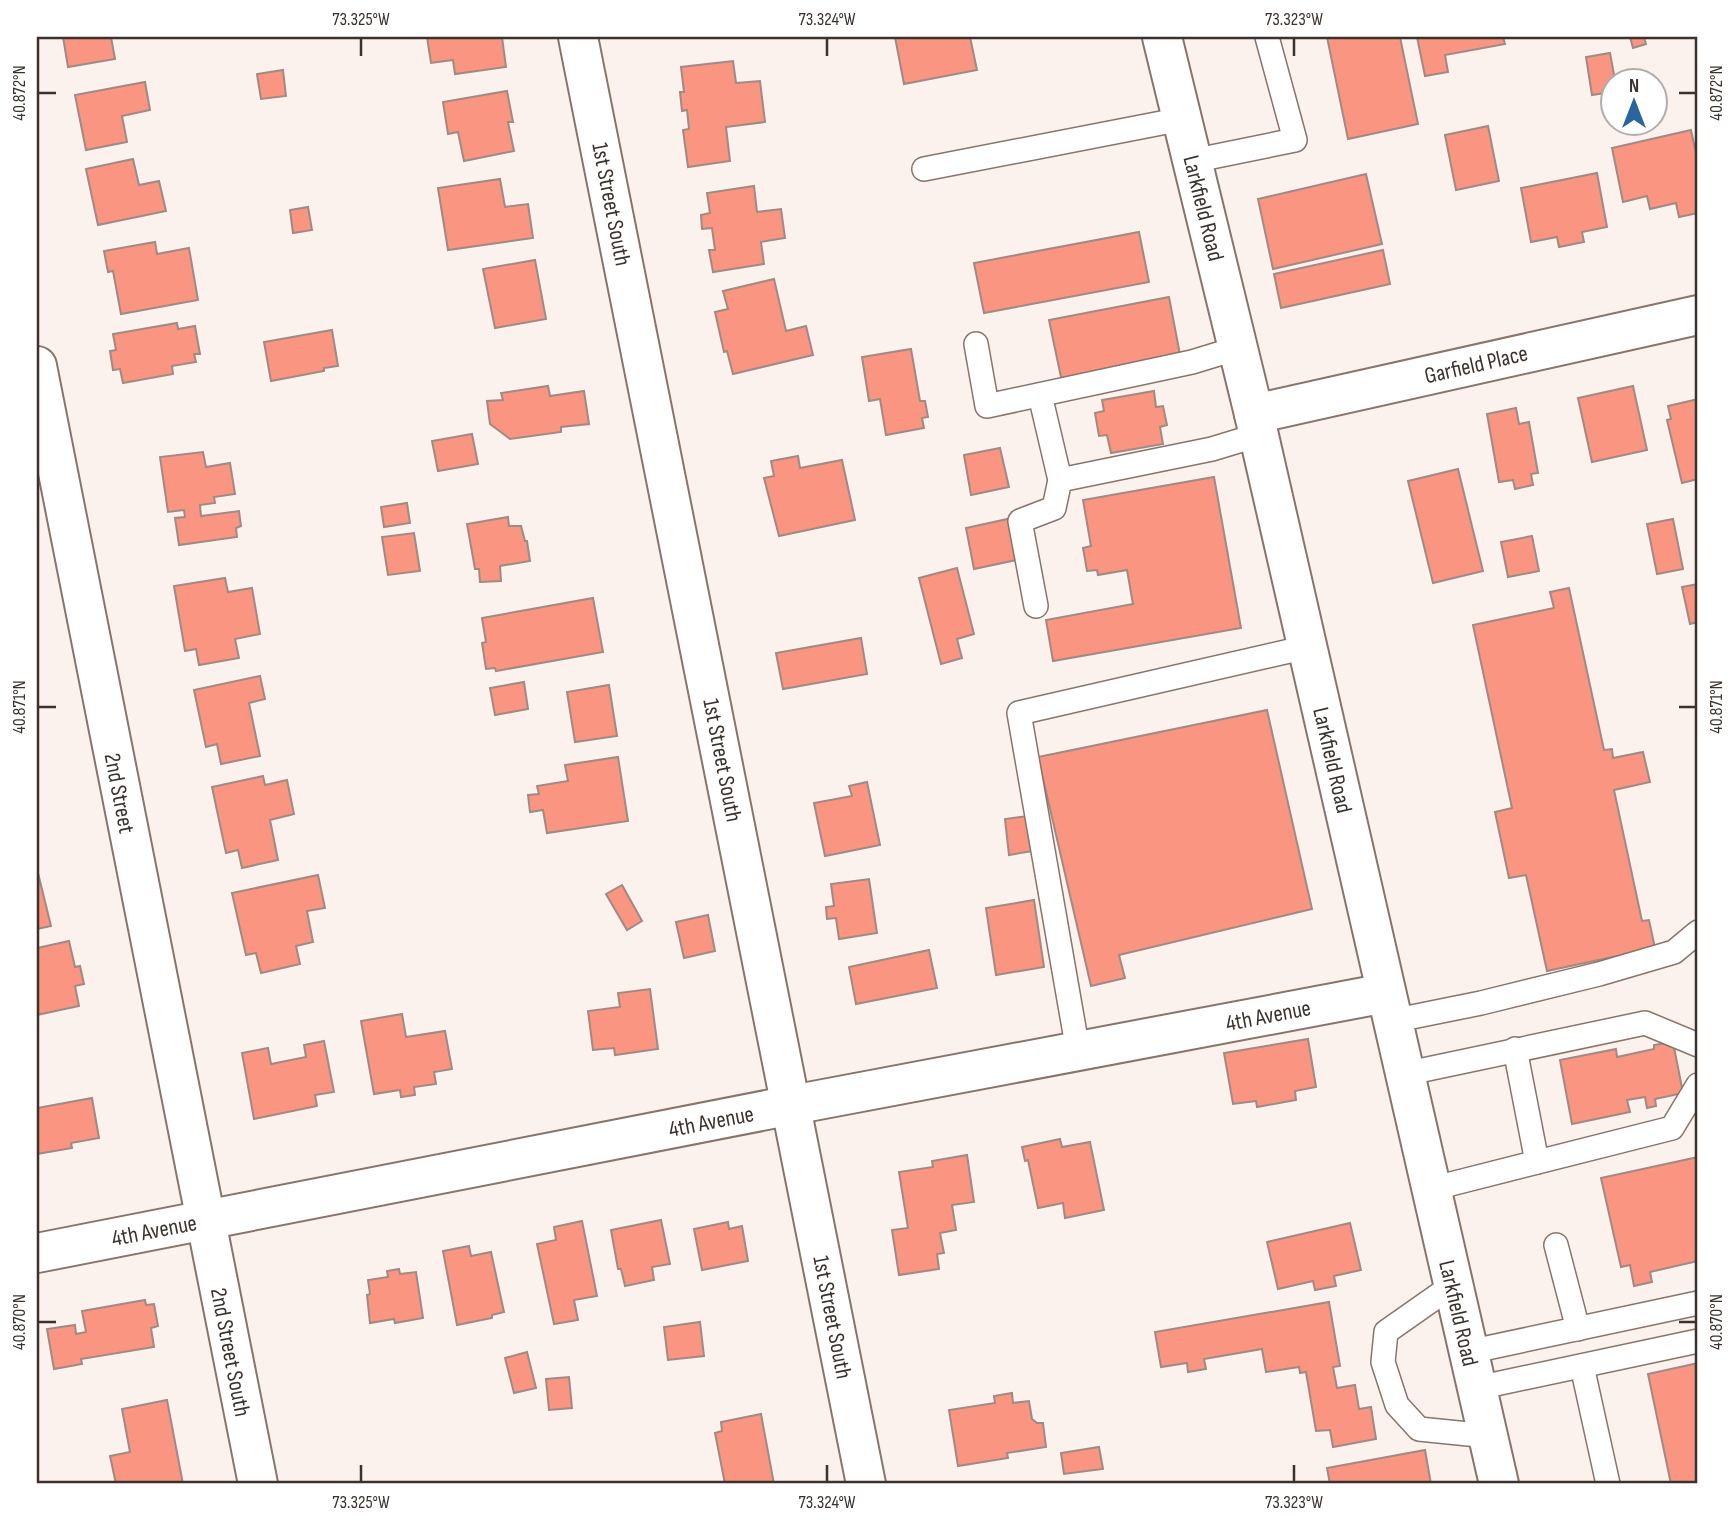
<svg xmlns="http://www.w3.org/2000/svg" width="1735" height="1521" font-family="'Sofia Sans Condensed',sans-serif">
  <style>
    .building { fill: #f99580; stroke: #a18984; stroke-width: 2 }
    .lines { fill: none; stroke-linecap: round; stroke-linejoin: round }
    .lane-casing { stroke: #89746a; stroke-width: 26 }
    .street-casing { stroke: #89746a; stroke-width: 42 }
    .secondary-casing { stroke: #89746a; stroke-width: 42 }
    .lane { stroke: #fff; stroke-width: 23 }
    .street { stroke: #fff; stroke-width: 38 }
    .secondary { stroke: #fff; stroke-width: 38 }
    .ticks { fill: none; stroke: #3b322e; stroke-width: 2.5 }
    .labels { text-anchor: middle; stroke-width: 6; stroke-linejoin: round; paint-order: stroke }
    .street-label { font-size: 23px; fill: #3b322e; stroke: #fff }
    .neatline { fill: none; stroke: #3b322e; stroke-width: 2.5 }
    .ticks-label { font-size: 18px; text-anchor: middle; fill: #3b322e }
  </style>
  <rect width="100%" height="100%" fill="#fbf2ed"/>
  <!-- building -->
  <g class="building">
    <path d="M63,37h48l4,22 -47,8z"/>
    <path d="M427,37h75l4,30 -51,7 -2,-14 -22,3z"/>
    <path d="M895,37h75l7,33 -73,14z"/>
    <path d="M1327,37h73l18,87 -70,15z"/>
    <path d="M1417,37h86l2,7 -60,11 3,17 -23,4z"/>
    <path d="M1630,37h14l2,7 -13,4z"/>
    <path d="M1610,53l5,27h-3v12l-20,3 -6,-38z"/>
    <path d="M733,61l3,22 24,-2 5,41 -39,5 4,34 -42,6 -5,-37 6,-1 -2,-19 -5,1 -2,-19h4l-3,-25z"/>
    <path d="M283,70l3,26 -25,3 -4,-25z"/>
    <path d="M145,82l5,28 -28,6 5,26 -41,8 -11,-55z"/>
    <path d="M507,91l6,31h-5l6,29 -50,10 -6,-29 -10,2 -5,-32z"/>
    <path d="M1488,126l11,55 -43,9 -11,-55z"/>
    <path d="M1691,130l7,32v51l-19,4 -3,-14 -26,6 -3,-13 -24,6 -11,-54z"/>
    <path d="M133,159l6,26 20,-4 7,30 -68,14 -12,-56z"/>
    <path d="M1597,173l10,54 -25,5 2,10 -25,5 -2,-10 -26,5 -10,-54z"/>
    <path d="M1366,174l16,70 -109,25 -15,-70z"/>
    <path d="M500,179l5,28 23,-3 5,34 -85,12 -10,-62z"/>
    <path d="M754,186l3,26 24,-3 4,29 -24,4 3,22 -51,8 -4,-22h6l-3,-22 -10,1 -1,-14 9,-2 -3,-20z"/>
    <path d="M308,207l4,23 -19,3 -3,-23z"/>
    <path d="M1139,232l10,50 -165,31 -10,-50z"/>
    <path d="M155,242l2,12 32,-6 9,52 -77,14 -8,-43 -5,1 -4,-21z"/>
    <path d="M1383,250l7,34 -109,24 -7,-34z"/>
    <path d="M535,260l11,59 -51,9 -12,-59z"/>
    <path d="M774,279l12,52 20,-5 7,29 -80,19 -6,-23 -3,1 -9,-40 13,-3 -5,-18z"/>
    <path d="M1169,297l12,63 -119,22 -13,-62z"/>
    <path d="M177,323l1,6 17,-3 5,28h-6l2,8 -24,4 1,8 -50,9 -3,-14 -7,1 -3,-19 6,-1 -3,-16z"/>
    <path d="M332,330l6,36 -14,2v3l-53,10 -7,-39z"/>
    <path d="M911,349l9,52h5l3,16 -6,1 2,10 -38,7 -6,-36 -11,2 -7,-44z"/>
    <path d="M548,386l2,10 34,-5 5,33 -28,3v5l-51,7 -20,-15 -3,-23 16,-1 -2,-7z"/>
    <path d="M1633,386l14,64 -55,12 -14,-64z"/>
    <path d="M1154,391l2,16 7,-1 4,19 -7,2 3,17 -52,9 -4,-18 -8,1 -4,-23 9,-2 -2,-11z"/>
    <path d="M1698,399v80l-16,4 -15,-63 4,-1 -3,-13z"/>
    <path d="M1516,408l3,16 10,-2 9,51 -7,1 2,11 -18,4 -2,-9 -14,2 -12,-68z"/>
    <path d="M472,434l6,30 -40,7 -6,-30z"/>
    <path d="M1000,448l9,39 -38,8 -7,-40z"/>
    <path d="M203,452l3,15 24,-4 5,31 -21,3 1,6 -15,2 1,11 38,-5 2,15 -5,2 1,9 -58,8 -4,-27 10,-1 -1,-7 -16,2 -8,-55z"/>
    <path d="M798,456l2,12 42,-8 13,60 -76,16 -15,-58 10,-2 -3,-15z"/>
    <path d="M1458,469l25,102 -50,12 -25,-102z"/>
    <path d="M1214,477l27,151 -188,33 -7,-41 87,-16 -6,-34 -29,5 -1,-5 -10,1 -4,-23 8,-2 -8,-46z"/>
    <path d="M407,503l3,20 -26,4 -3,-20z"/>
    <path d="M508,517l1,9h12l4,15h2l3,20 -30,5 1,15 -21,1 -1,-13h-4l-8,-45z"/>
    <path d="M1012,518l9,41 -47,10 -8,-41z"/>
    <path d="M1673,519l10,50 -26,5 -10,-50z"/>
    <path d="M414,533l6,38 -32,4 -6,-38z"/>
    <path d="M1532,536l7,35 -31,6 -7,-35z"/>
    <path d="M957,568l17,66 -17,5 5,19 -21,6 -22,-86z"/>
    <path d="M225,578l3,14 24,-4 8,46 -25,5 4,19 -40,7 -3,-16 -11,2 -11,-65z"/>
    <path d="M1698,584v38l-8,2 -8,-37z"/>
    <path d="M1569,588l35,162 8,-1 1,9 30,-6 7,30 -36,8 28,131 7,-1 6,28 -108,23 -21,-96 -17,3 -14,-66 17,-4 -39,-183 81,-17 -4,-16z"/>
    <path d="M593,598l10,54 -107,19 -1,-3 -9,1 -4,-26 4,-1 -4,-24z"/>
    <path d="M861,638l6,36 -84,15 -7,-36z"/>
    <path d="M260,676l5,23 -16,4 11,53 -39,8 -4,-20 -11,3 -12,-57z"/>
    <path d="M524,682l4,27 -33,6 -5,-27z"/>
    <path d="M609,685l8,51 -42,6 -8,-50z"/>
    <path d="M1267,710l45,199 -193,46 6,23 -34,8 -53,-229z"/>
    <path d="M618,757l10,64 -81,12 -4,-23 -13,2 -2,-17 11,-1 -2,-8 31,-5 -3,-16z"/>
    <path d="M263,776l2,9 22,-5 7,34 -24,6 8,40 -36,8 -4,-18 -12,3 -14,-66z"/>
    <path d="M867,782l13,63 -55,11 -11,-53 38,-7 -3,-10z"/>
    <path d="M1028,816l5,35 -24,4 -4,-36z"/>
    <path d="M38,873l13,53 -14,3v-55z"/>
    <path d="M318,875l7,33 -18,3 6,31 -17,4 4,18 -39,9 -5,-20 -10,2 -14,-62z"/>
    <path d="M869,879l8,54 -38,6 -3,-21 -9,1 -1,-12 8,-1 -3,-22z"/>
    <path d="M622,885l20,36 -15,9 -21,-36z"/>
    <path d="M1034,900l10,67 -48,8 -10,-67z"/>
    <path d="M708,915l7,36 -31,7 -8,-36z"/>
    <path d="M69,941l6,26 5,-1 4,18 -9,2 4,20 -42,9v-67z"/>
    <path d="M929,950l8,38 -81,16 -7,-37z"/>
    <path d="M650,989l8,60 -43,6 -1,-7 -21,2 -5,-39 32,-4 -2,-14z"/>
    <path d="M402,1014l4,23 39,-6 7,38 -18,3 2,12 -22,3 1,8 -14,2 -1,-7 -26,4 -13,-73z"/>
    <path d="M1308,1039l8,48 -21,4 1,9 -39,7 -1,-6 -23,3 -9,-51z"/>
    <path d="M324,1041l10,51 -19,3 2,11 -63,13 -12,-66 26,-5 3,16 35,-7 -2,-12z"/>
    <path d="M1673,1042l10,51 -28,6 1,7 -9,2 -2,-11 -18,3 3,12 -58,12 -12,-64 56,-11 1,8 37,-8v-4z"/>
    <path d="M92,1098l7,40 -28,5 1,5 -35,6v-46z"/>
    <path d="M1060,1139l2,8 28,-5 14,68 -39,8 -2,-15 -25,5 -10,-48 -3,1 -3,-14z"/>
    <path d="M967,1155l7,47 -22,3 4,25 -16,3 4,20 -7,1 2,15 -40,6 -7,-45 16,-2 -9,-56 34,-5 -1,-6z"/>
    <path d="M1698,1157v104l-48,11 2,10 -18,4 -4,-21 -9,2 -20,-89z"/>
    <path d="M661,1220l9,44 -18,3 2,13 -29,6 -4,-17h-3l-7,-39z"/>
    <path d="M582,1221l15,75 -23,4 4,20 -24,4 -17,-80 19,-4 -2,-13z"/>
    <path d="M728,1222l1,7 13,-3 6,35 -46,9 -8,-41z"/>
    <path d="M1350,1223l11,47 -27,6 2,10 -21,4 -2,-9 -35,8 -11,-47z"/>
    <path d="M469,1246l2,10 20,-4 13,60 -12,3v3l-35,7 -14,-74z"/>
    <path d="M399,1269l1,5 16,-2 7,46 -28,5 -1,-4 -24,4 -3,-28 3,-1 -2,-14 20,-3 -1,-6z"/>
    <path d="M145,1300l1,5 8,-1 4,22 -7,2 3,19 -73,12 1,5 -28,5 -7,-40 28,-4 1,9 10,-2 -4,-21z"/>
    <path d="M1329,1302l11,64 -7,1 4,21 18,-3 4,24 12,-2 5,32 -43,8 -3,-17 -14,1 -10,-59 -6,1 -1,-6 -33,5 -4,-23 -58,10 2,10 -18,3 -1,-9 -26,4 -6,-35z"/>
    <path d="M700,1322l4,34 -36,4 -4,-33z"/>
    <path d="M527,1352l9,36 -22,5 -9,-35z"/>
    <path d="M1698,1363v121h-27l-23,-110z"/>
    <path d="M569,1377l3,31 -23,2 -3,-31z"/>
    <path d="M1012,1393l1,10 16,-2 3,18 5,4h6l3,24 -39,6 1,5 -50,8 -9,-56 46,-7 -1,-7z"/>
    <path d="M167,1400l16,84h-67l-6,-28 20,-4 -8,-43z"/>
    <path d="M761,1414l13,70h-49l-10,-51 7,-2 -1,-9z"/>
    <path d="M1099,1447l4,22 -39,5 -3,-21z"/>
    <path d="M1425,1450l6,34h-101l-3,-16z"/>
  </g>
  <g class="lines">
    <!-- lane casing -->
    <g class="lane-casing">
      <g id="lane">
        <path d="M1192,161l103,-21 -28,-103"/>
        <path d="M924,169l258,-50"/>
        <path d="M976,344l11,62 205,-44 46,-14"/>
        <path d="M1040,395l20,85"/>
        <path d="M1036,606l-16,-85 34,-13 6,-28 152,-31 46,-14"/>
        <path d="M1392,1021l89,-18 118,-29 75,-22 24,-20"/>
        <path d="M1515,1049l22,113"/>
        <path d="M1078,1051l-59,-338 288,-66"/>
        <path d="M1404,1074l241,-51 53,22"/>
        <path d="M1431,1189l241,-61 26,-43"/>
        <path d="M1556,1245l22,84"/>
        <path d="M1453,1285l-67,47 -3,30 14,43 22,24 69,7"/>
        <path d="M1468,1352l230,-49"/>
        <path d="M1582,1366l26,118"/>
        <path d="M1477,1388l221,-47"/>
      </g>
    </g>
    <!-- street casing -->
    <g class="street-casing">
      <g id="street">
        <path d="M578,37l288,1447"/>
        <path d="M37,366l221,1118"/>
        <path d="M1254,414l444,-99"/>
        <path d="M37,1253l755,-148 594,-112"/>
      </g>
    </g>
    <!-- secondary casing -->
    <g class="secondary-casing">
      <path id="secondary" d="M1162,37l92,377 245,1070"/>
    </g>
    <!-- lane -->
    <use href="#lane" class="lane"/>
    <!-- street -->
    <use href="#street" class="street"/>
    <!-- secondary -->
    <use href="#secondary" class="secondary"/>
  </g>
  <!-- ticks -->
  <path class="ticks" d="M361,38v18M827,38v18M1294,38v18M38,93h18M1679,93h17M38,707h18M1679,707h17M38,1322h18M1679,1322h17M361,1465v17M827,1465v17M1294,1465v17"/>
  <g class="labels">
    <!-- street labels -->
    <g class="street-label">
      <text transform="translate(612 204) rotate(79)" y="8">1st Street South</text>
      <text transform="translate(1204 208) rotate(76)" y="8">Larkfield Road</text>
      <text transform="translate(1476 364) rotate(-13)" y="8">Garfield Place</text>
      <text transform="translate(723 760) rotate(79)" y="8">1st Street South</text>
      <text transform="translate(1333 760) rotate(77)" y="8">Larkfield Road</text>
      <text transform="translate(120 793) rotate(79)" y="8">2nd Street</text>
      <text transform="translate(1268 1015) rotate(-11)" y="8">4th Avenue</text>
      <text transform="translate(711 1121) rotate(-11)" y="8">4th Avenue</text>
      <text transform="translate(154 1230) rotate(-11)" y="8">4th Avenue</text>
      <text transform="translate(1459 1313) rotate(77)" y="8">Larkfield Road</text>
      <text transform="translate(833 1317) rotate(79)" y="8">1st Street South</text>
      <text transform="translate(231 1352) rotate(79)" y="8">2nd Street South</text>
    </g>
  </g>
  <!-- border -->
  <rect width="1735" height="1521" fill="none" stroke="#ffffff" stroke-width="77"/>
  <!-- north arrow -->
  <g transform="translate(1634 102)"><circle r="33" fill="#ffffff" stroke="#b1adab" stroke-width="2"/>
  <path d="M0-5L12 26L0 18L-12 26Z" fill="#29649c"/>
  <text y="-10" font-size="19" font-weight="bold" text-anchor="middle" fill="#3b322e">N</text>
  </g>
  <rect x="38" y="38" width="1658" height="1444" class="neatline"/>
  <g class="ticks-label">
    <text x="361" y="25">73.325°W</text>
    <text x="827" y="25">73.324°W</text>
    <text x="1294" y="25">73.323°W</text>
    <text transform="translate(19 93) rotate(-90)" y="6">40.872°N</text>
    <text transform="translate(1716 93) rotate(-90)" y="6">40.872°N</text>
    <text transform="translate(19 707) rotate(-90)" y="6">40.871°N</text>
    <text transform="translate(1716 707) rotate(-90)" y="6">40.871°N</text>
    <text transform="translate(19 1322) rotate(-90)" y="6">40.870°N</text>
    <text transform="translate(1716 1322) rotate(-90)" y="6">40.870°N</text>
    <text x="361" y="1508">73.325°W</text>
    <text x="827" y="1508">73.324°W</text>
    <text x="1294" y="1508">73.323°W</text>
  </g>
</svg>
